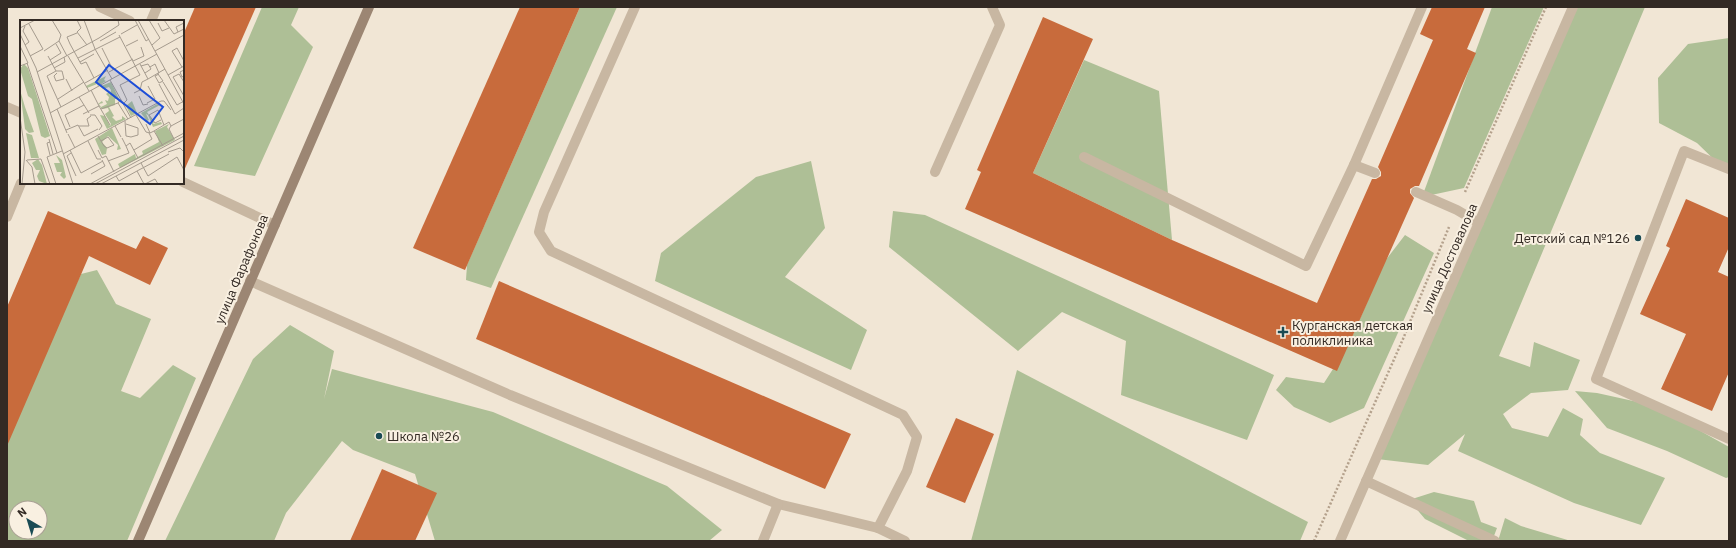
<svg xmlns="http://www.w3.org/2000/svg" width="1736" height="548" font-family="'IBM Plex Sans',sans-serif">
  <style>
    .green { fill: #aebf96; fill-rule: evenodd }
    .building { fill: #c86b3c }
    .lines { fill: none; stroke-linecap: round; stroke-linejoin: round }
    .path { stroke: #b4a18c; stroke-width: 2.5; stroke-dasharray: 2 2; stroke-linecap: butt }
    .lane { stroke: #c8b7a2; stroke-width: 10 }
    .street { stroke: #c8b7a2; stroke-width: 10 }
    .secondary { stroke: #9c8673; stroke-width: 10 }
    .poi-dot { fill: #1a4b54; stroke: #f9f0e1; stroke-width: 1.5 }
    .labels { text-anchor: middle; stroke-width: 4; stroke-linejoin: round; paint-order: stroke }
    .poi-label { font-size: 13px; fill: #332a24; stroke: #f9f0e1; text-anchor: start }
    .street-label { font-size: 13px; fill: #332a24; stroke: #f9f0e1 }
    .inset-road { fill: none; stroke: #a59b8e; stroke-width: 1 }
    .view { fill: #1d4ed8; fill-opacity: 0.15; stroke: #1d4ed8; stroke-width: 2 }
    .inset-edge { fill: none; stroke: #332a24; stroke-width: 2 }
  </style>
  <rect width="100%" height="100%" fill="#f1e6d5"/>
  <!-- green -->
  <g class="green">
    <path d="M262,7h37l-8,18 22,22 -58,129 -61,-10z"/>
    <path d="M580,7h37l-126,281 -25,-8 1,-15z"/>
    <path d="M1492,7h52l-80,181 -42,9z"/>
    <path d="M1571,7h74l-146,349 31,11 4,-25 46,18 -12,30 -37,3 -28,21 9,14 36,9 15,-29 20,11 -3,16 20,18 65,25 -24,47 -67,-22 -116,-52 7,-17 -37,31 -51,-6z"/>
    <path d="M1729,38v136l-32,-31 -38,-20 -1,-45 30,-34z"/>
    <path d="M1084,60l75,31 13,149 -139,-67z"/>
    <path d="M811,161l14,67 -40,49 82,53 -16,40 -196,-89 6,-28 95,-76z"/>
    <path d="M893,211l32,4 349,160 -27,65 -126,-45 5,-54 -64,-29 -44,39 -129,-104z"/>
    <path d="M1405,235l29,18 -70,155 -34,15 -36,-16 -18,-17 10,-13 38,6 25,-39 36,-83z"/>
    <path d="M97,270l19,34 35,15 -30,72 19,7 33,-33 23,13 -69,163h-120v-104l74,-163zM16,508h24v24h-24z"/>
    <path d="M290,325l44,26 -10,48 8,-30 161,43 174,74 55,44 -13,11h-274l-20,-67 -62,-24 -11,-9 -56,72 -12,28h-109l88,-182z"/>
    <path d="M1017,370l291,152 -8,19h-329z"/>
    <path d="M1575,391l22,2 59,13 73,41v30l-3,1 -59,-27 -60,-23z"/>
    <path d="M1434,492l40,9 7,21 16,6 -5,13h-23l-44,-22 -16,-19z"/>
    <path d="M1505,518l16,8 50,15h-73z"/>
  </g>
  <!-- building -->
  <g class="building">
    <path d="M195,7h61l-73,166v-138z"/>
    <path d="M520,7h60l-115,263 -52,-22z"/>
    <path d="M1432,7h53l-18,42 9,4 -57,133h-4l-5,3v4l4,5 -77,173 -372,-162 16,-37 -4,-2 66,-153 50,22 -60,134 139,67 145,63 55,-124h4l5,-3v-4l-3,-5 55,-127 -13,-6z"/>
    <path d="M1686,199l43,19v29l-11,25 11,5v95l-17,39 -51,-22 25,-55 -46,-20 30,-66 -4,-2z"/>
    <path d="M48,211l88,38 7,-13 25,12 -18,37 -61,-29 -82,190v-139z"/>
    <path d="M499,281l352,153 -26,55 -349,-150z"/>
    <path d="M956,418l38,16 -29,69 -39,-16z"/>
    <path d="M382,469l55,24 -22,48h-65z"/>
  </g>
  <g class="lines">
    <!-- path -->
    <g class="path">
      <path d="M1465,192l81,-185"/>
      <path d="M1314,541l89,-202 46,-112"/>
    </g>
    <!-- lane -->
    <g class="lane">
      <path d="M100,7l30,14"/>
      <path d="M635,7l-91,205 -5,20 12,19 352,164 14,22 -10,34 -29,57"/>
      <path d="M151,21l6,-14"/>
      <path d="M7,107l14,6"/>
      <path d="M1084,157l222,109 48,-101 21,8"/>
      <path d="M1354,165l68,-158"/>
      <path d="M1729,169l-45,-18 -88,228 133,60"/>
      <path d="M935,172l65,-147 -8,-18"/>
      <path d="M183,182l92,43"/>
      <path d="M1416,192l41,18 22,13"/>
      <path d="M7,217l14,-34"/>
      <path d="M250,281l260,114 268,109 100,24 27,13"/>
      <path d="M1366,481l129,60"/>
      <path d="M763,541l15,-37"/>
    </g>
    <!-- street -->
    <path class="street" d="M1340,541l233,-534"/>
    <!-- secondary -->
    <path class="secondary" d="M138,541l231,-534"/>
  </g>
  <!-- markers -->
  <g class="poi-dot">
    <circle cx="1638" cy="238" r="4"/>
    <path d="M1281 326h4v4h4v4h-4v4h-4v-4h-4v-4h4z"/>
    <circle cx="379" cy="436" r="4"/>
  </g>
  <g class="labels">
    <!-- poi labels -->
    <g class="poi-label">
      <text x="1630" y="243" text-anchor="end">Детский сад №126</text>
      <text x="1292" y="330">Курганская детская<tspan x="1292" dy="15">поликлиника</tspan></text>
      <text x="387" y="441">Школа №26</text>
    </g>
    <!-- street labels -->
    <g class="street-label">
      <text transform="translate(1449 258) rotate(-66)" y="5">улица Достовалова</text>
      <text transform="translate(241 269) rotate(-67)" y="5">улица Фарафонова</text>
    </g>
  </g>
  <!-- overview -->
  <g transform="translate(20 20)">
    <rect width="164" height="164" fill="#f1e6d5"/>
    <path d="M4,44l4,4 22,68 -5,2 -4,-2 -9,-37 -4,-3 -8,-27zM86,56l-2,4 2,1 -8,5 -1,-2 -10,4 -1,-2zM91,62l8,17h-4v6l-6,2 5,9 -2,1 4,4 6,-2v-3l4,3 -19,10 -7,-14 5,1 5,10 1,-2 -6,-10 4,-3 -1,-3 -6,1 -4,-5 4,-3 1,2 -4,1 2,3 6,-3 -2,-4 3,1 1,-4 -3,-3 3,-2 1,4 1,-6 -2,-3 -6,2 -2,-3zM0,70l5,17 9,25 -5,1 -4,-4zM112,81l5,12 -6,3 -5,-10zM139,83l1,2 -13,7 7,10 -1,2 8,-2 1,2 -9,3 -5,-12 -2,-1 3,6 -2,1 -6,-8zM149,104l-2,3 8,13 -55,28 -2,-4 17,-10 1,4 7,-4 -1,-3 17,-9 -4,-11zM92,108l9,21 -4,1 1,-5 -10,-9 -6,6 5,6 -1,6 -4,1 -7,-16zM6,113l6,2 7,23h-8zM36,135l6,5 4,17 -2,2 -4,-4 2,-3h-5l-3,-9h6zM18,139l4,6 5,19 -8,-3 -2,-5 3,-6h-4l-4,-7z" fill="#aebf96"/>
    <path class="inset-road" d="M32,0l9,15 -2,6M57,0l4,8 -4,4 10,13M64,0l11,29 17,30M115,0l11,21 3,-2M118,0l46,84M129,0l11,18 -8,7M144,0l10,14 10,-5M138,3l4,8 7,-3M9,4l14,25 -13,7M5,6l-2,5 6,11 -4,3M0,8l15,-8M158,12l-2,-5 8,-4M57,13l-10,4 3,7 11,20 5,-2 8,16M0,14l16,34 37,116M101,14l16,-9M99,15l21,40 -20,10 7,15 -3,3M80,21l16,-9M0,26l8,17 -8,3M106,26l12,-6M82,28l11,22M24,31l15,-10 8,15M135,31l29,-16M28,36l8,15 -9,5 14,31M48,36l21,35M58,38l42,-21M30,40l11,-7 -5,-9M113,41l11,-5 -3,-9M60,42l14,-8M7,43l30,90M121,46l7,-2 3,5 -6,4M130,47l5,-3 4,9M162,47l-10,-16 5,-3 7,13M34,48l11,-6 -1,-5M164,50l-4,2 2,5 2,-1M36,51h6l2,8 -8,2 -2,-5 3,-3M17,52l62,-34 20,-13 -1,-5M89,52l24,-13M138,53v1l5,7 -4,2 -4,-7 4,-2M148,55l16,-9M46,59l6,12M128,59l17,-10M90,60l21,38M143,62l14,23 7,-4M164,62l-5,-8 -6,3 11,19M65,63l23,-13M139,64l16,30 9,-6M114,73l6,-3 2,-8 6,-3 -8,-15M119,76l4,9 5,-1M59,77l10,16M38,79l26,-17M101,79l-3,4 10,16M141,81h3l7,9M127,83l8,-4 -7,-13M79,86l11,19M37,89l10,24M81,89l17,-6M30,93l107,-59M63,94l16,-8 -8,-16M70,95h5l7,11 -3,4M116,95l10,17 4,1M0,97l5,35 -3,32M141,100l-6,3 -6,-8 9,-5 6,15M105,101l1,15 5,1 7,-2v-7l-12,-4M126,104l4,9 4,-2 9,15M59,106h10l-2,-7 4,-3M95,106l6,11M151,106l13,-7M151,106l-2,3 5,10M50,107l-5,-12 19,-10M46,110l12,-5 6,11 14,-7M134,111l15,-9 2,4M48,114l7,14M78,116l6,10 3,2 7,-3 -6,-8 -7,4M102,118l4,8 4,-3 8,15M29,119l4,15M68,121l9,18h4M30,122l-3,1 3,12M50,130l11,23 22,-12M78,130l4,8 4,-2 8,16M114,130l18,-11 -3,-6M148,132l12,-4 4,4M51,133l-4,3 9,20M43,134l98,-53M6,140l6,7 3,17M7,140l14,-1 9,25M88,141l21,-8 -3,-7M121,143l7,13 29,-19 7,13M117,151l32,-17M71,154l14,-8 -3,-6M96,156l3,5 18,-10 7,13M36,164l-9,-27 15,-6M70,164l94,-51M75,164l89,-48M81,164l83,-44M125,164l10,-5 3,5"/>
    <path class="view" d="M89,45l54,42 -13,17 -54,-42z"/>
    <rect width="164" height="164" class="inset-edge"/>
  </g>
  <!-- border -->
  <rect width="1736" height="548" fill="none" stroke="#332a24" stroke-width="16"/>
  <!-- north arrow -->
  <g transform="translate(28 520) rotate(322)"><circle r="19" fill="#f9f0e1" stroke="#aaa195"/>
  <path d="M0-3L7 15L0 10L-7 15Z" fill="#1a4b54"/>
  <text y="-6" font-size="11" font-weight="bold" text-anchor="middle" fill="#332a24">N</text>
  </g>
</svg>
